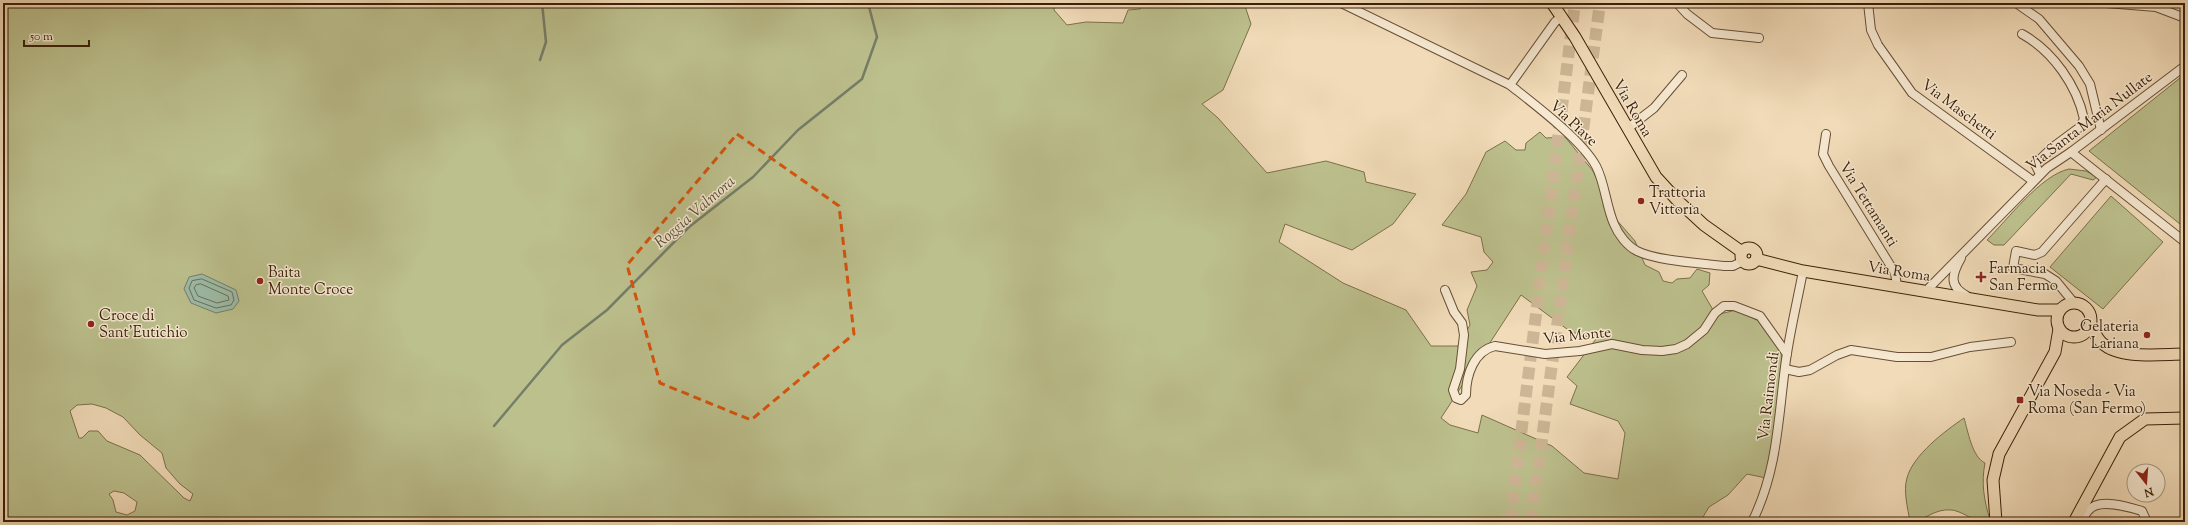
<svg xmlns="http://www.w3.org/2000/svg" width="2188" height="525" font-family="'Sorts Mill Goudy',serif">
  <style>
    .green { fill: #bcc08d; stroke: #7c704b; fill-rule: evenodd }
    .water { fill: #9cbca8; stroke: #757e68 }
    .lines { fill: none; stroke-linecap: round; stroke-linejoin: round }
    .shore { stroke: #6c6e58; stroke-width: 1 }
    .stream { stroke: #757e68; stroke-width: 2.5 }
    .highway-tunnel { stroke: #cdb695; stroke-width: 12; stroke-dasharray: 12 6; stroke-linecap: butt }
    .minor-casing { stroke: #684f35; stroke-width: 10 }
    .major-casing { stroke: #3b2009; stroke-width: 13 }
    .minor { stroke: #f6e8d1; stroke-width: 8 }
    .major { stroke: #f1dbb8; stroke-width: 11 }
    .marked { fill: none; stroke: #d7530c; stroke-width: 3; stroke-dasharray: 8 5; stroke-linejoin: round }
    .poi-dot { fill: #8f2418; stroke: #f6e8d1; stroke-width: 1.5 }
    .labels { text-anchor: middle; stroke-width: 3; stroke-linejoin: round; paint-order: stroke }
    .street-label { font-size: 15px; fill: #3b2009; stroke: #f6e8d1 }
    .poi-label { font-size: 15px; fill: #3b2009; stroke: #f6e8d1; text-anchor: start }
    .water-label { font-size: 16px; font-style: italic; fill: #584f39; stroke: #f6e8d1 }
  </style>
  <rect width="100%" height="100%" fill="#f1dbb8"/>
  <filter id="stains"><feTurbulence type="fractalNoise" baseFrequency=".005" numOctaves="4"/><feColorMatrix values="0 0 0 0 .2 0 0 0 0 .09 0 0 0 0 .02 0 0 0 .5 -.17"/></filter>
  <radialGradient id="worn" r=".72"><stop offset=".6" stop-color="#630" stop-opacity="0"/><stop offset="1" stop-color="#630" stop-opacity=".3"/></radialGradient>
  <!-- green -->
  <g class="green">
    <path d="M3,3h1052l-1,7 13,15 19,-3 37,1 5,-13 12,-1 2,-6h102l7,21 -28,66 -21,14 16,14 49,55 59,-12 38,11 2,10 50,12 -23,30 -41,26 -67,-26 -6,18 64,41 63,27 25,36h27l12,-21 -3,-15 10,-24 -6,-14 16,-2 6,-8 -9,-10 -3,-15 -39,-12 24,-31 20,-42 19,-11 11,9h9l1,-7 14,-11 6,6 19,-1 28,34 21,46 21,24 10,24 14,7 4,9 9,2 5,-4 13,-1 7,-9 13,4 -1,12 -7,6 14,24 20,-5 25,12 21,31 -2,62 -14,63 -19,-4 -19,21 -19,12 -9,15h-1697zM1521,295l50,37 25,7 -29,38 10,9 -7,18 48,17 7,12 -7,46 -34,-6 -32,-27 -70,-31 -4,18 -28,-8 -9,-7zM92,404l14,4 17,9 17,18 22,18 4,15 14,16 13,10 -3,7 -6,-3 -44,-43 -33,-14 -9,-10h-9l-7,7h-3l-9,-27 7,-6zM114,491l10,2 13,9 -2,9 -8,4 -11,-3 -3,-12 -4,-6z"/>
    <path d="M2185,74v154l-96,-77z"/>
    <path d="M2069,169l17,2 11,6 -4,3 -22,-6 -67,71h-10l-7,-5c21,-21 54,-65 82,-71z"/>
    <path d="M2111,196l52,46 -60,67 -53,-42z"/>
    <path d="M1964,418c4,13 8,39 21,45 -4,20 -1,37 5,57 -13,5 -25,-8 -38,-10 -18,-2 -27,11 -42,12 -2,-13 -7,-31 -3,-44 6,-23 38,-47 57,-60z"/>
  </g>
  <!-- water -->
  <path class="water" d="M202,274l34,16 3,11 -6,8 -17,4 -25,-10 -7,-14 5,-12z"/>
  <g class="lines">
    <!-- shore -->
    <g class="shore">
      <path d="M202,279l30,13 2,8 -3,5 -15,3 -22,-8 -5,-12 3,-7z"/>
      <path d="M201,284l27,12 1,4 -12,3 -19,-7 -4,-8 2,-3z"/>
    </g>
    <!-- stream -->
    <g class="stream">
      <path d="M540,60l6,-18 -4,-39"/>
      <path d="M494,426l68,-81 45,-35 82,-83 64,-50 45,-47 64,-51 15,-42 -9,-34"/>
    </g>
    <!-- highway-tunnel -->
    <g class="highway-tunnel">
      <path d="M1510,522l65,-519"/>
      <path d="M1531,522l69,-519"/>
    </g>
    <!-- minor casing -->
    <g class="minor-casing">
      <g id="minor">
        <path d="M1341,3l169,82c24,19 72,55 86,81 9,17 10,40 18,58 4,10 13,22 23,27 20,10 64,12 87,15h9l10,-5"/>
        <path d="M1677,3l10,11 25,19 47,5"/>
        <path d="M1868,3l3,27 7,15 34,48 121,88"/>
        <path d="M2016,3l23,16 40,47 11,18 11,46"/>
        <path d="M2106,3l50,4 29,11"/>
        <path d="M2022,34c31,17 55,52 62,85l-4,8 -27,20 -18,17 5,10"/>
        <path d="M1510,85l45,-63 7,-6"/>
        <path d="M1627,129l27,-21 28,-33"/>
        <path d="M1826,134l-3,20 6,12 66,107 2,13"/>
        <path d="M2071,152l114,90"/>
        <path d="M1961,258c-9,16 -13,28 6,38"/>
        <path d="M1445,290l9,22 8,11 2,12 -4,34 -7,21 3,8 5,2 5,-5c0,-20 8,-44 29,-49l50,8 35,-3 32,-7 30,6 20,1 14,-2 11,-5 17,-14 11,-17 9,-7h10l26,10 27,38"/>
        <path d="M1926,291l121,-123 24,-16 114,-86"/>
        <path d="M2074,303l-18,-22 -11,-7 -32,-6 3,-17 19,4 7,-3 64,-73"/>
        <path d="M1785,369l14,3 11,-2 27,-15 14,-5 46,7h34l39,-10 41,-5"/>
        <path d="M1752,522c25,-50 26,-100 33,-155 4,-32 12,-64 18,-96"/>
        <path d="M2082,522c2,-4 3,-8 6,-11 10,-14 41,-4 54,0l5,11"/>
      </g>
    </g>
    <!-- major casing -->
    <g class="major-casing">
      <g id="major">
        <path d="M1552,3l23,34 81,140 22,24 26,24 38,27"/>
        <circle cx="1749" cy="256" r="8"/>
        <path d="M1756,259l47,12 235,39h22"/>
        <circle cx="2074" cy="320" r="17"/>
        <path d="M2090,325c4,6 7,14 12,18 18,17 60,11 83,11"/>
        <path d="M1996,522l-3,-42 6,-26 56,-102 4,-23"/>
        <path d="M2074,522l46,-85 25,-18 40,-1"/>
      </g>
    </g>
    <!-- minor -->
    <use href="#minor" class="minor"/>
    <!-- major -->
    <use href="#major" class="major"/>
  </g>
  <!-- marked area -->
  <path class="marked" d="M737,134l102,72 15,128 -103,86 -91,-37 -33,-118z"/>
  <!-- markers -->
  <g class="poi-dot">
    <circle cx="1641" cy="201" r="4"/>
    <path d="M1979 271h4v4h4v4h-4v4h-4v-4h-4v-4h4z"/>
    <circle cx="260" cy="281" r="4"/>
    <circle cx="91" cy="324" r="4"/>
    <circle cx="2147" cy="335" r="4"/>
    <rect x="2016" y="396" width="8" height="8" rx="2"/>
  </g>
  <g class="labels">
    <!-- street labels -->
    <g class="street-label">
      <text transform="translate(1633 108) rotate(60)" y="5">Via Roma</text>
      <text transform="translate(1959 109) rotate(37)" y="5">Via Maschetti</text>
      <text transform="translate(2089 121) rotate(-37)" y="5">Via Santa Maria Nullate</text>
      <text transform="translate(1574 123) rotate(43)" y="5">Via Piave</text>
      <text transform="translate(1869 204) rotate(58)" y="5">Via Tettamanti</text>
      <text transform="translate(1899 271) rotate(9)" y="5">Via Roma</text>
      <text transform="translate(1577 335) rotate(-6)" y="5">Via Monte</text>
      <text transform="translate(1768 396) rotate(-83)" y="5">Via Raimondi</text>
    </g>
    <!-- poi labels -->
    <g class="poi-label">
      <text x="1649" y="197">Trattoria<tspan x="1649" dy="17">Vittoria</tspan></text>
      <text x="1989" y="273">Farmacia<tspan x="1989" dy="17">San Fermo</tspan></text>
      <text x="268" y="277">Baita<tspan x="268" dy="17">Monte Croce</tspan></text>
      <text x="99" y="320">Croce di<tspan x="99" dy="17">Sant'Eutichio</tspan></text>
      <text x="2139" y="331" text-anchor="end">Gelateria<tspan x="2139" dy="17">Lariana</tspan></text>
      <text x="2028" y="396">Via Noseda - Via<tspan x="2028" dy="17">Roma (San Fermo)</tspan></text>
    </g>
    <!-- water labels -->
    <g class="water-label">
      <text transform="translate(694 211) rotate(-41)" y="6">Roggia Valmora</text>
    </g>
  </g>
  <!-- margin -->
  <rect width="2188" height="525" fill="none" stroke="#f1dbb8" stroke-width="16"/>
  <rect x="4" y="4" width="2180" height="517" fill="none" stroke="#3b2009" stroke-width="2"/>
  <rect x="8" y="8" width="2172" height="509" fill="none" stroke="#3b2009"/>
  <!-- north arrow -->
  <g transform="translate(2146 483) rotate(163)"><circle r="19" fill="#f6e8d1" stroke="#ab9881"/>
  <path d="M0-3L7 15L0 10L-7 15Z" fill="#8f2418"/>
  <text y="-6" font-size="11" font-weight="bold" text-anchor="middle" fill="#3b2009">N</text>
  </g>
  <!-- scale -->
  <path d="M24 40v6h65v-6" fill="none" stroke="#3b2009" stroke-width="2"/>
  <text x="30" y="40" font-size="12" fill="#3b2009" stroke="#f6e8d1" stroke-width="3" paint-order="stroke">50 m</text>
  <rect width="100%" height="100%" filter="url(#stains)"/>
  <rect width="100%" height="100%" fill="url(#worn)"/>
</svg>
